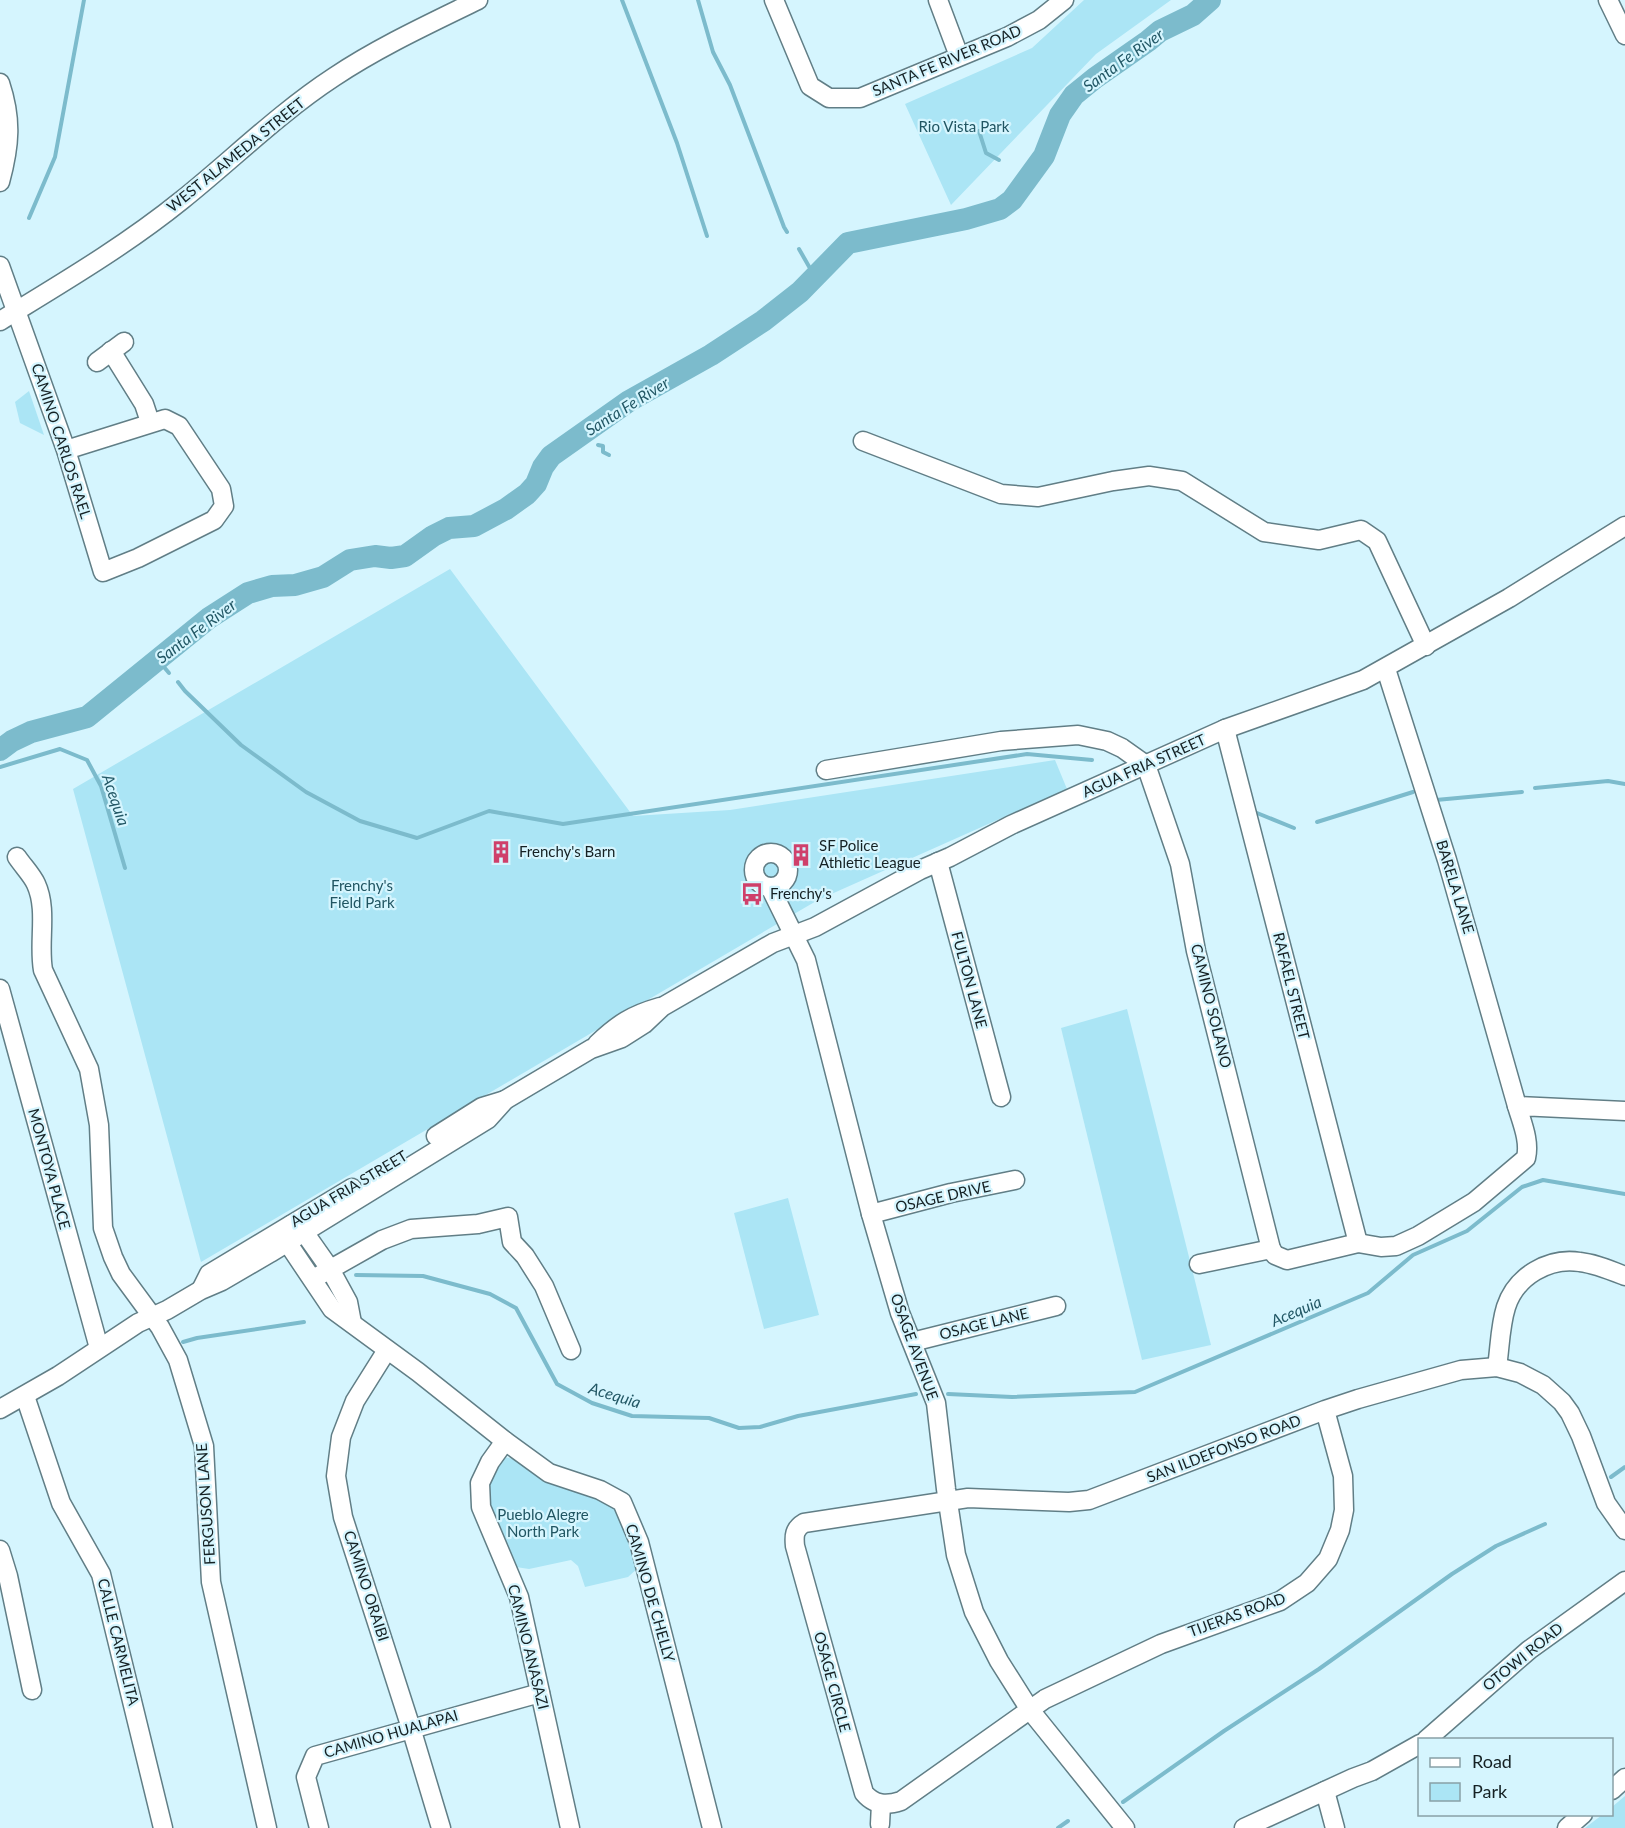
<svg xmlns="http://www.w3.org/2000/svg" width="1625" height="1828" font-family="Lato,sans-serif">
  <style>
    .green { fill: #abe5f5 }
    .lines { fill: none; stroke-linecap: round; stroke-linejoin: round }
    .stream { stroke: #7cbbcc; stroke-width: 4 }
    .river { stroke: #7cbbcc; stroke-width: 22 }
    .minor-casing { stroke: #617e86; stroke-width: 21 }
    .minor { stroke: #fff; stroke-width: 18 }
    .labels { text-anchor: middle; stroke-width: 4.5; stroke-linejoin: round; paint-order: stroke }
    .street-label { font-size: 15px; fill: #152124; stroke: #d5f5fe }
    .park-label { font-size: 15px; fill: #205562; stroke: #d5f5fe }
    .poi-label { font-size: 15px; fill: #152124; stroke: #d5f5fe; text-anchor: start }
    .water-label { font-size: 16px; font-style: italic; fill: #235866; stroke: #d5f5fe }
  </style>
  <rect width="100%" height="100%" fill="#d5f5fe"/>
  <!-- green -->
  <g class="green">
    <path d="M1084,0h87l-75,54 -145,151 -46,-101 127,-56z"/>
    <path d="M29,391l15,44 -24,-12 -5,-21z"/>
    <path d="M450,569l183,247 97,-6 325,-50 12,29 -249,111 -617,362 -128,-473z"/>
    <path d="M1127,1009l84,336 -69,15 -81,-332z"/>
    <path d="M788,1198l31,117 -55,14 -30,-116z"/>
    <path d="M503,1457c23,2 40,24 62,31 16,6 35,8 48,19 15,13 20,42 26,60l-11,10 -43,10 -7,-21 -7,-6 -42,9 -13,-2 -27,-67 1,-23z"/>
    <path d="M1625,1796v32h-40l17,-13 10,-1v-7z"/>
  </g>
  <g class="lines">
    <!-- stream -->
    <g class="stream">
      <path d="M622,0l55,143 30,93"/>
      <path d="M698,0l15,52 17,33 54,142 3,5"/>
      <path d="M979,131l7,22 13,7"/>
      <path d="M29,218l26,-61 29,-157"/>
      <path d="M799,249l16,28"/>
      <path d="M598,445l5,1v6l6,3"/>
      <path d="M158,660l11,13"/>
      <path d="M178,682l7,9 56,54 65,47 54,29 57,17 72,-27 74,13 464,-70 65,6"/>
      <path d="M0,767l60,-18 27,11 14,26 24,82"/>
      <path d="M1535,788l73,-7 17,3"/>
      <path d="M1436,800l86,-8"/>
      <path d="M1257,813l37,15"/>
      <path d="M1317,822l96,-30"/>
      <path d="M356,1275l67,1 67,18 26,14 41,76 35,19 40,13 77,2 30,10 21,-1 38,-11 118,-22"/>
      <path d="M183,1342l14,-4 107,-16"/>
      <path d="M948,1394l64,3 123,-5 233,-99 45,-38 54,-24 55,-44 21,-7 82,14"/>
      <path d="M1611,1477l14,-10"/>
      <path d="M1123,1802l101,-71 95,-62 133,-95 44,-28 49,-22"/>
      <path d="M1058,1828l10,-7"/>
    </g>
    <!-- river -->
    <path class="river" d="M0,750l12,-9 19,-9 56,-15 122,-99 39,-25 24,-7 23,-1 28,-8 27,-17 25,-4 16,2 14,-2 28,-20 16,-8 25,-2 32,-17 21,-15 9,-10 7,-17 8,-11 78,-55 82,-46 52,-34 37,-29 48,-49 118,-24 34,-10 12,-9 32,-44 16,-41 14,-20 21,-17 53,-37 12,-10 33,-16 17,-15"/>
    <!-- minor casing -->
    <g class="minor-casing">
      <g id="minor">
        <path d="M774,0l36,86 19,12h31l147,-61 32,-17 25,-20"/>
        <path d="M938,0l21,56"/>
        <path d="M1608,0l17,35"/>
        <path d="M0,83c12,36 10,62 0,99"/>
        <path d="M0,266l66,184 37,122 35,-14 76,-38 10,-14 -3,-17 -42,-63 -14,-7 -99,31"/>
        <path d="M0,321c62,-38 125,-75 182,-121 50,-40 97,-87 152,-123 45,-30 95,-53 144,-77"/>
        <path d="M111,351l33,53 6,18"/>
        <path d="M97,362l27,-20"/>
        <path d="M863,441l138,53 37,3 75,-16 36,-5 33,5 82,51 55,8 42,-10 16,11 49,105"/>
        <path d="M1386,669l61,191 70,246"/>
        <path d="M1225,729l133,514"/>
        <path d="M826,770l175,-29 77,-6 29,6 15,7 24,17 34,99 16,87 75,298"/>
        <circle cx="771" cy="870" r="17"/>
        <path d="M17,857c6,9 15,18 19,27 12,26 2,58 7,86l46,99 10,56 4,103 10,29 8,17 39,53 18,33 26,86 7,136 56,246"/>
        <path d="M938,862l63,235"/>
        <path d="M770,887l36,73 65,254 29,99 36,90 10,86 10,66 18,57 25,49 31,49 95,118"/>
        <path d="M0,989l99,359"/>
        <path d="M597,1044c21,-20 35,-29 63,-37"/>
        <path d="M436,1136l46,-29 23,-7"/>
        <path d="M871,1214l80,-21 64,-13"/>
        <path d="M291,1225l-4,17 45,67 86,63 87,69 44,32 51,17 22,12 17,40 73,286"/>
        <path d="M295,1227l9,5 26,37 18,33 4,21"/>
        <path d="M1199,1264l72,-15 4,6 12,5 71,-17 23,4 15,-1 22,-10 56,-34 52,-44c4,-17 -4,-35 -9,-52l108,5"/>
        <path d="M313,1279l69,-39 29,-11 67,-5 30,-7 4,25 13,14 19,30 27,64"/>
        <path d="M202,1288l7,-14 143,-86"/>
        <path d="M912,1342l144,-36"/>
        <path d="M387,1350l-32,51 -14,36 -5,39 7,41 68,211 30,100"/>
        <path d="M1497,1367c3,-20 3,-41 9,-60 10,-31 43,-50 74,-45 16,2 30,8 45,14"/>
        <path d="M25,1396l36,107 40,71 62,254"/>
        <path d="M0,1409l58,-33 80,-53 29,-13 34,-20 21,-9 48,-28 218,-134 17,-19 86,-51 31,-11 22,-14 18,-17 111,-64 42,-16 105,-57 30,-13 61,-32 214,-96 138,-49 146,-82 116,-72"/>
        <path d="M1325,1410l18,66 1,34 -4,20 -12,29 -21,24 -27,18 -119,43 -116,55 -144,102c-15,5 -27,4 -37,-8l-69,-247c-1,-10 -1,-17 9,-23l164,-25 101,4 20,-2 236,-90 33,-11 103,-29 36,-3 23,6 23,12 19,17 8,11 11,23 25,67 19,27"/>
        <path d="M505,1441l-15,21 -10,21 1,24 38,90 51,231"/>
        <path d="M0,1550l8,26 24,114"/>
        <path d="M1426,1740l103,-90 96,-69"/>
        <path d="M1612,1790l13,-12"/>
        <path d="M1325,1791l10,37"/>
        <path d="M880,1824l1,-20"/>
        <path d="M319,1828l-13,-51 9,-21 225,-63"/>
        <path d="M1244,1828l109,-50 19,-7 48,-27"/>
        <path d="M1567,1828l16,-14"/>
      </g>
    </g>
    <!-- minor -->
    <use href="#minor" class="minor"/>
  </g>
  <!-- icons -->
  <defs>
    <g id="building-bare" transform="scale(1.8)"><path d="M-4-6H4V6H1V3H-1V6H-4ZM-2.5-4.3h1.7v1.8h-1.7ZM.8-4.3h1.7v1.8H.8ZM-2.5-1h1.7V.8h-1.7ZM.8-1h1.7V.8H.8Z" fill="#cf406b" stroke="#d5f5fe" stroke-width="2.5" paint-order="stroke"/></g>
    <g id="bus-bare" transform="scale(1.8)"><path d="M-5-6H5V4H4V6H2V4H-2V6H-4V4H-5ZM-3.5-4V0h7V-4ZM-3.5 1.2v1.5H-2V1.2ZM2 1.2v1.5H3.5V1.2Z" fill="#cf406b" stroke="#d5f5fe" stroke-width="2.5" paint-order="stroke"/></g>
  </defs>
  <g fill-rule="evenodd">
    <use href="#building-bare" x="501" y="852"/>
    <use href="#building-bare" x="801" y="855"/>
    <use href="#bus-bare" x="752" y="894"/>
  </g>
  <g class="labels">
    <!-- street labels -->
    <g class="street-label">
      <text transform="translate(947 61) rotate(-23)" y="5">SANTA FE RIVER ROAD</text>
      <text transform="translate(236 155) rotate(-39)" y="5">WEST ALAMEDA STREET</text>
      <text transform="translate(61 441) rotate(72)" y="5">CAMINO CARLOS RAEL</text>
      <text transform="translate(1144 766) rotate(-24)" y="5">AGUA FRIA STREET</text>
      <text transform="translate(1455 887) rotate(73)" y="5">BARELA LANE</text>
      <text transform="translate(969 980) rotate(75)" y="5">FULTON LANE</text>
      <text transform="translate(1291 986) rotate(76)" y="5">RAFAEL STREET</text>
      <text transform="translate(1211 1006) rotate(76)" y="5">CAMINO SOLANO</text>
      <text transform="translate(49 1169) rotate(75)" y="5">MONTOYA PLACE</text>
      <text transform="translate(349 1189) rotate(-31)" y="5">AGUA FRIA STREET</text>
      <text transform="translate(943 1197) rotate(-13)" y="5">OSAGE DRIVE</text>
      <text transform="translate(984 1324) rotate(-14)" y="5">OSAGE LANE</text>
      <text transform="translate(914 1347) rotate(70)" y="5">OSAGE AVENUE</text>
      <text transform="translate(1224 1449) rotate(-21)" y="5">SAN ILDEFONSO ROAD</text>
      <text transform="translate(206 1504) rotate(-94)" y="5">FERGUSON LANE</text>
      <text transform="translate(366 1586) rotate(72)" y="5">CAMINO ORAIBI</text>
      <text transform="translate(650 1593) rotate(74)" y="5">CAMINO DE CHELLY</text>
      <text transform="translate(1237 1615) rotate(-20)" y="5">TIJERAS ROAD</text>
      <text transform="translate(118 1642) rotate(76)" y="5">CALLE CARMELITA</text>
      <text transform="translate(528 1647) rotate(76)" y="5">CAMINO ANASAZI</text>
      <text transform="translate(1523 1657) rotate(-39)" y="5">OTOWI ROAD</text>
      <text transform="translate(832 1682) rotate(75)" y="5">OSAGE CIRCLE</text>
      <text transform="translate(391 1734) rotate(-16)" y="5">CAMINO HUALAPAI</text>
    </g>
    <!-- park labels -->
    <g class="park-label">
      <text x="964" y="132">Rio Vista Park</text>
      <text x="362" y="891">Frenchy's<tspan x="362" dy="17">Field Park</tspan></text>
      <text x="543" y="1520">Pueblo Alegre<tspan x="543" dy="17">North Park</tspan></text>
    </g>
    <!-- poi labels -->
    <g class="poi-label">
      <text x="819" y="851">SF Police<tspan x="819" dy="17">Athletic League</tspan></text>
      <text x="519" y="857">Frenchy's Barn</text>
      <text x="770" y="899">Frenchy's</text>
    </g>
    <!-- water labels -->
    <g class="water-label">
      <text transform="translate(1123 60) rotate(-36)" y="6">Santa Fe River</text>
      <text transform="translate(627 406) rotate(-32)" y="6">Santa Fe River</text>
      <text transform="translate(196 631) rotate(-37)" y="6">Santa Fe River</text>
      <text transform="translate(116 800) rotate(71)" y="6">Acequia</text>
      <text transform="translate(1296 1311) rotate(-23)" y="6">Acequia</text>
      <text transform="translate(615 1395) rotate(17)" y="6">Acequia</text>
    </g>
  </g>
  <!-- legend -->
  <rect x="1418" y="1738" width="195" height="78" fill="#d5f5fe" stroke="#88a0a7" stroke-width="1.5"/>
  <rect x="1430" y="1758" width="30" height="9" fill="#ffffff" stroke="#88a0a7" stroke-width="1.5"/>
  <text x="1472" y="1768" font-size="18" fill="#152124">Road</text>
  <rect x="1430" y="1783" width="30" height="18" fill="#abe5f5" stroke="#88a0a7" stroke-width="1.5"/>
  <text x="1472" y="1798" font-size="18" fill="#152124">Park</text>
</svg>
